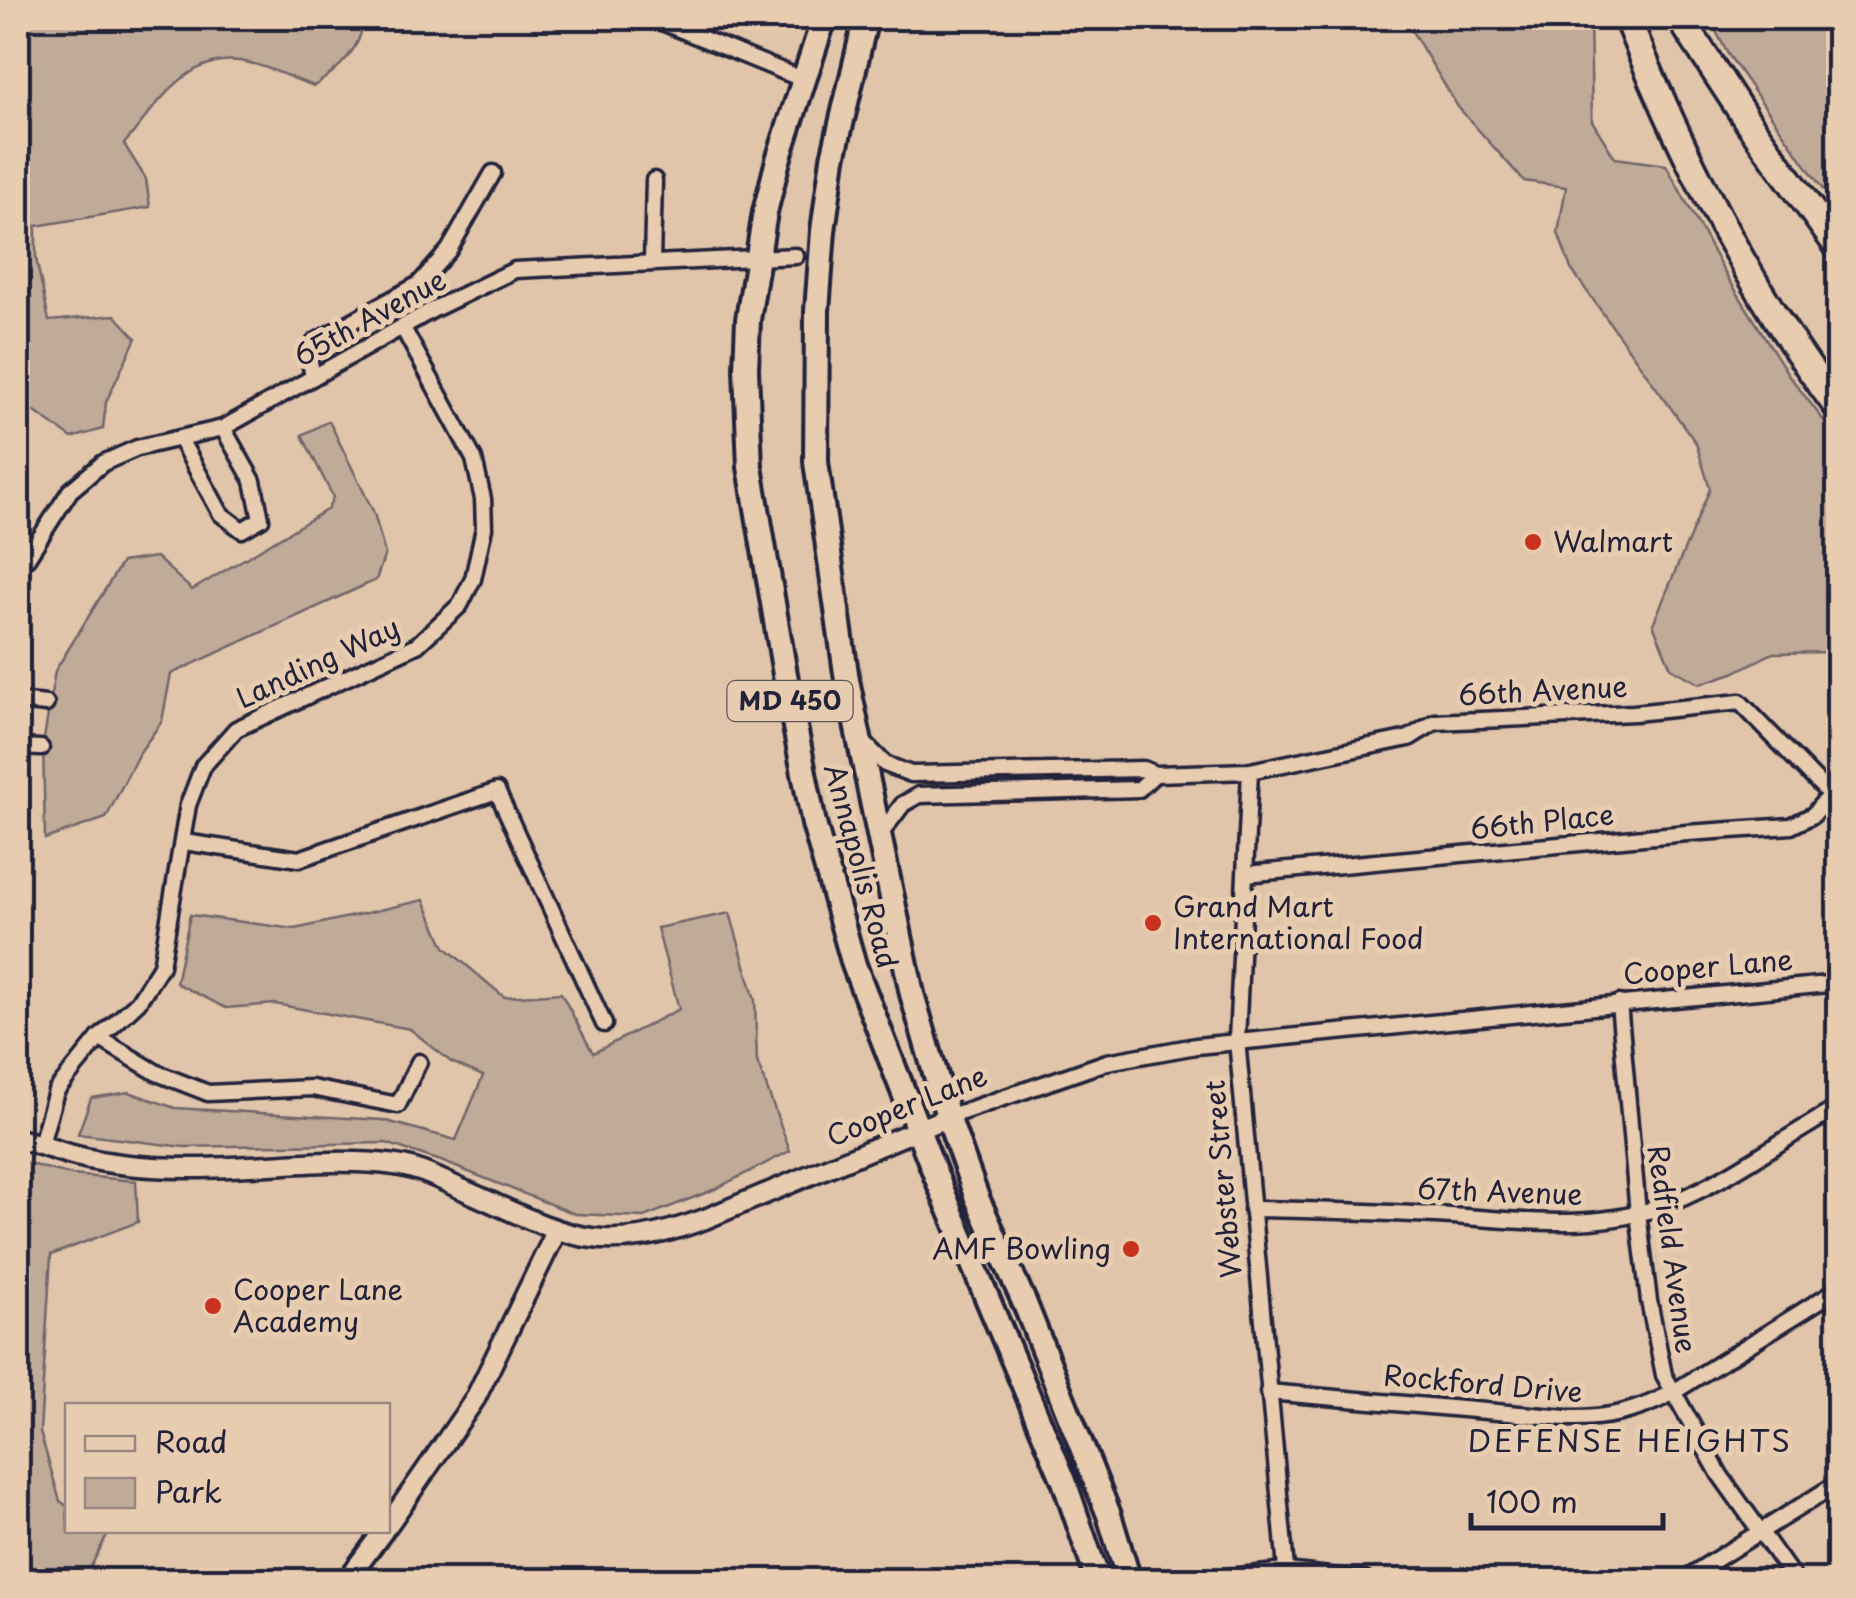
<svg xmlns="http://www.w3.org/2000/svg" width="1856" height="1598" font-family="'Playpen Sans',sans-serif">
  <style>
    .green { fill: #c0aa98; stroke: #71666a; stroke-width: 2.5 }
    .lines { fill: none; stroke-linecap: round; stroke-linejoin: round }
    .minor-casing { stroke: #22223b; stroke-width: 21 }
    .tertiary-casing { stroke: #22223b; stroke-width: 25 }
    .primary-casing { stroke: #22223b; stroke-width: 30 }
    .motorway-casing { stroke: #22223b; stroke-width: 32 }
    .minor { stroke: #e8ccaf; stroke-width: 14 }
    .tertiary { stroke: #e8ccaf; stroke-width: 18 }
    .primary { stroke: #e8ccaf; stroke-width: 22 }
    .motorway { stroke: #e8ccaf; stroke-width: 25 }
    .poi-dot { fill: #c8321e; stroke: #e8ccaf; stroke-width: 4 }
    .labels { text-anchor: middle; stroke-width: 10; stroke-linejoin: round; paint-order: stroke }
    .shield { fill: #e8ccaf; stroke: #5d555e; stroke-width: 2.5 }
    .shield-label { font-size: 25px; font-weight: bold; fill: #22223b }
    .street-label { font-size: 28px; fill: #22223b; stroke: #e8ccaf }
    .poi-label { font-size: 28px; fill: #22223b; stroke: #e8ccaf; text-anchor: start }
    .neighbourhood-label { font-size: 30px; letter-spacing: 2.5px; fill: #22223b; stroke: #e8ccaf }
  </style>
  <rect width="100%" height="100%" fill="#e0c5aa"/>
  <filter id="ink" filterUnits="userSpaceOnUse"><feTurbulence type="fractalNoise" baseFrequency=".01" numOctaves="2"/><feDisplacementMap in="SourceGraphic" scale="20" xChannelSelector="R" yChannelSelector="G"/><feConvolveMatrix kernelMatrix="1 2 1 2 8 2 1 2 1" color-interpolation-filters="sRGB"/></filter>
  <g filter="url(#ink)">
    <!-- green -->
    <g class="green">
      <path d="M18,18h345c0,30 -25,52 -49,68 -24,-8 -50,-22 -75,-25 -53,-7 -84,47 -115,83l22,35 4,28 -114,19v32l13,63 66,-6 21,23 -30,64 -3,27 -31,9 -54,-38z"/>
      <path d="M1404,18h186l2,103 23,37 51,7 57,105 65,104 50,65v213l-65,1 -40,20 -33,11 -29,-16 -18,-44 57,-135 -14,-46 -125,-174 -13,-36 8,-46 -42,-6 -66,-74z"/>
      <path d="M1709,18h120l9,16v177l-110,-157z"/>
      <path d="M329,421l45,92 11,41 -9,26 -205,94 -9,47 -24,34 -32,63 -61,21 -2,-94 12,-74 67,-109 34,-5 36,33 136,-81 5,-12 -31,-62z"/>
      <path d="M424,900l21,47 59,50 57,-4 32,60 86,-44 -22,-81 73,-15 25,87 2,61 33,90 -77,39 -69,27 -69,-3 -134,-53 -55,-18 -202,4 -106,-13 13,-36 38,-6 46,16 208,12 73,20 27,-64 -32,-14 -41,-33 -135,-25 -49,4 -50,-25 14,-68 105,14z"/>
      <path d="M18,1161l54,14 64,6 2,41 -87,33 -11,177 20,69 7,5 1,24 40,3 -24,47h-66z"/>
    </g>
    <g class="lines">
      <!-- minor casing -->
      <g class="minor-casing">
        <g id="minor">
          <path d="M652,18l150,61"/>
          <path d="M652,262l2,-82"/>
          <path d="M313,377l-5,-25 7,-10 104,-58 30,-34 44,-77"/>
          <path d="M180,439l41,75 21,16 19,-11 -8,-38 -30,-53"/>
          <path d="M27,558l43,-67 33,-28 34,-15 86,-20 211,-119 81,-39 281,-14"/>
          <path d="M18,701l28,3"/>
          <path d="M863,742l22,22 26,10 232,-5 12,5 95,-3 159,-33 26,-16 199,-9 106,-11 98,101"/>
          <path d="M18,747l23,1"/>
          <path d="M1250,771l-13,269 50,540"/>
          <path d="M879,836l24,-32 16,-9 220,-6 16,-15"/>
          <path d="M184,842l115,17 198,-68 107,233"/>
          <path d="M1246,874l441,-41 104,-7 22,-11 17,-21"/>
          <path d="M1619,1003l19,210 11,88 15,74 56,100 75,105"/>
          <path d="M99,1038l58,35 51,20 104,-5 86,17 21,-43"/>
          <path d="M948,1117l159,-55 89,-16 642,-63"/>
          <path d="M41,1144l15,-53 43,-53 39,-36 23,-36 27,-161 15,-39 33,-37 181,-84 43,-40 13,-26 11,-51 -1,-29 -9,-40 -71,-131"/>
          <path d="M1252,1209c61,1 122,3 184,6 73,4 150,17 221,-7 67,-23 120,-67 181,-100"/>
          <path d="M1268,1392l298,26c39,1 71,-6 106,-25l166,-104"/>
          <path d="M1201,1580l85,-9 79,9"/>
          <path d="M1683,1580l155,-97"/>
        </g>
      </g>
      <!-- tertiary casing -->
      <g class="tertiary-casing">
        <g id="tertiary">
          <path d="M18,1139c19,4 38,12 58,17 36,9 76,12 113,12 68,1 138,-12 206,-3 25,3 48,16 71,26 100,44 130,68 239,28l243,-102"/>
          <path d="M388,1525l87,-126 81,-167"/>
          <path d="M347,1580l37,-50"/>
        </g>
      </g>
      <!-- primary casing -->
      <g class="primary-casing">
        <g id="primary">
          <path d="M824,18l-46,142 -13,52 -17,108 -2,49 4,98 37,219 27,138 40,141 84,216 126,300 34,99"/>
          <path d="M866,18l-33,140 -10,73 -6,80 -1,151 31,218 65,314 36,123 29,81 48,106 84,211 20,65"/>
        </g>
      </g>
      <!-- motorway casing -->
      <g class="motorway-casing">
        <g id="motorway">
          <path d="M1627,18c54,136 123,273 211,390"/>
          <path d="M1680,18l68,104 90,125"/>
        </g>
      </g>
      <!-- minor -->
      <use href="#minor" class="minor"/>
      <!-- tertiary -->
      <use href="#tertiary" class="tertiary"/>
      <!-- primary -->
      <use href="#primary" class="primary"/>
      <!-- motorway -->
      <use href="#motorway" class="motorway"/>
    </g>
  </g>
  <!-- markers -->
  <g class="poi-dot">
    <circle cx="1533" cy="542" r="10"/>
    <circle cx="1153" cy="923" r="10"/>
    <circle cx="1131" cy="1249" r="10"/>
    <circle cx="213" cy="1306" r="10"/>
  </g>
  <g class="labels">
    <!-- shield labels -->
    <rect class="shield" x="727.5" y="681" width="125" height="40" rx="8"/>
    <g class="shield-label">
      <text x="790" y="710">MD 450</text>
    </g>
    <!-- street labels -->
    <g class="street-label">
      <text transform="translate(370 318) rotate(-29)" y="10">65th Avenue</text>
      <text transform="translate(318 663) rotate(-25)" y="10">Landing Way</text>
      <text transform="translate(1543 691) rotate(-3)" y="10">66th Avenue</text>
      <text transform="translate(1542 822) rotate(-6)" y="10">66th Place</text>
      <text transform="translate(861 866) rotate(75)" y="10">Annapolis Road</text>
      <text transform="translate(1708 967) rotate(-5)" y="10">Cooper Lane</text>
      <text transform="translate(907 1106) rotate(-22)" y="10">Cooper Lane</text>
      <text transform="translate(1223 1179) rotate(-95)" y="10">Webster Street</text>
      <text transform="translate(1500 1192) rotate(2)" y="10">67th Avenue</text>
      <text transform="translate(1672 1249) rotate(82)" y="10">Redfield Avenue</text>
      <text transform="translate(1483 1384) rotate(5)" y="10">Rockford Drive</text>
    </g>
    <!-- poi labels -->
    <g class="poi-label">
      <text x="1553" y="552">Walmart</text>
      <text x="1173" y="917">Grand Mart<tspan x="1173" dy="32">International Food</tspan></text>
      <text x="1111" y="1259" text-anchor="end">AMF Bowling</text>
      <text x="233" y="1300">Cooper Lane<tspan x="233" dy="32">Academy</tspan></text>
    </g>
    <!-- neighbourhood labels -->
    <g class="neighbourhood-label">
      <text x="1630" y="1452">DEFENSE HEIGHTS</text>
    </g>
  </g>
  <!-- margin -->
  <rect width="1856" height="1598" fill="none" stroke="#e8ccaf" stroke-width="60"/>
  <rect x="30" y="30" width="1796" height="1538" fill="none" stroke="#22223b" stroke-width="4" filter="url(#ink)"/>
  <!-- legend -->
  <rect x="65" y="1403" width="325" height="130" fill="#e8ccaf" stroke="#998881" stroke-width="2.5"/>
  <rect x="85" y="1436" width="50" height="15" fill="#e8ccaf" stroke="#998881" stroke-width="2.5"/>
  <text x="155" y="1453" font-size="30" fill="#22223b">Road</text>
  <rect x="85" y="1478" width="50" height="30" fill="#c0aa98" stroke="#998881" stroke-width="2.5"/>
  <text x="155" y="1503" font-size="30" fill="#22223b">Park</text>
  <!-- scale -->
  <path d="M1471 1513v15h192v-15" fill="none" stroke="#22223b" stroke-width="5"/>
  <text x="1486" y="1513" font-size="30" fill="#22223b" stroke="#e8ccaf" stroke-width="8" paint-order="stroke">100 m</text>
</svg>
